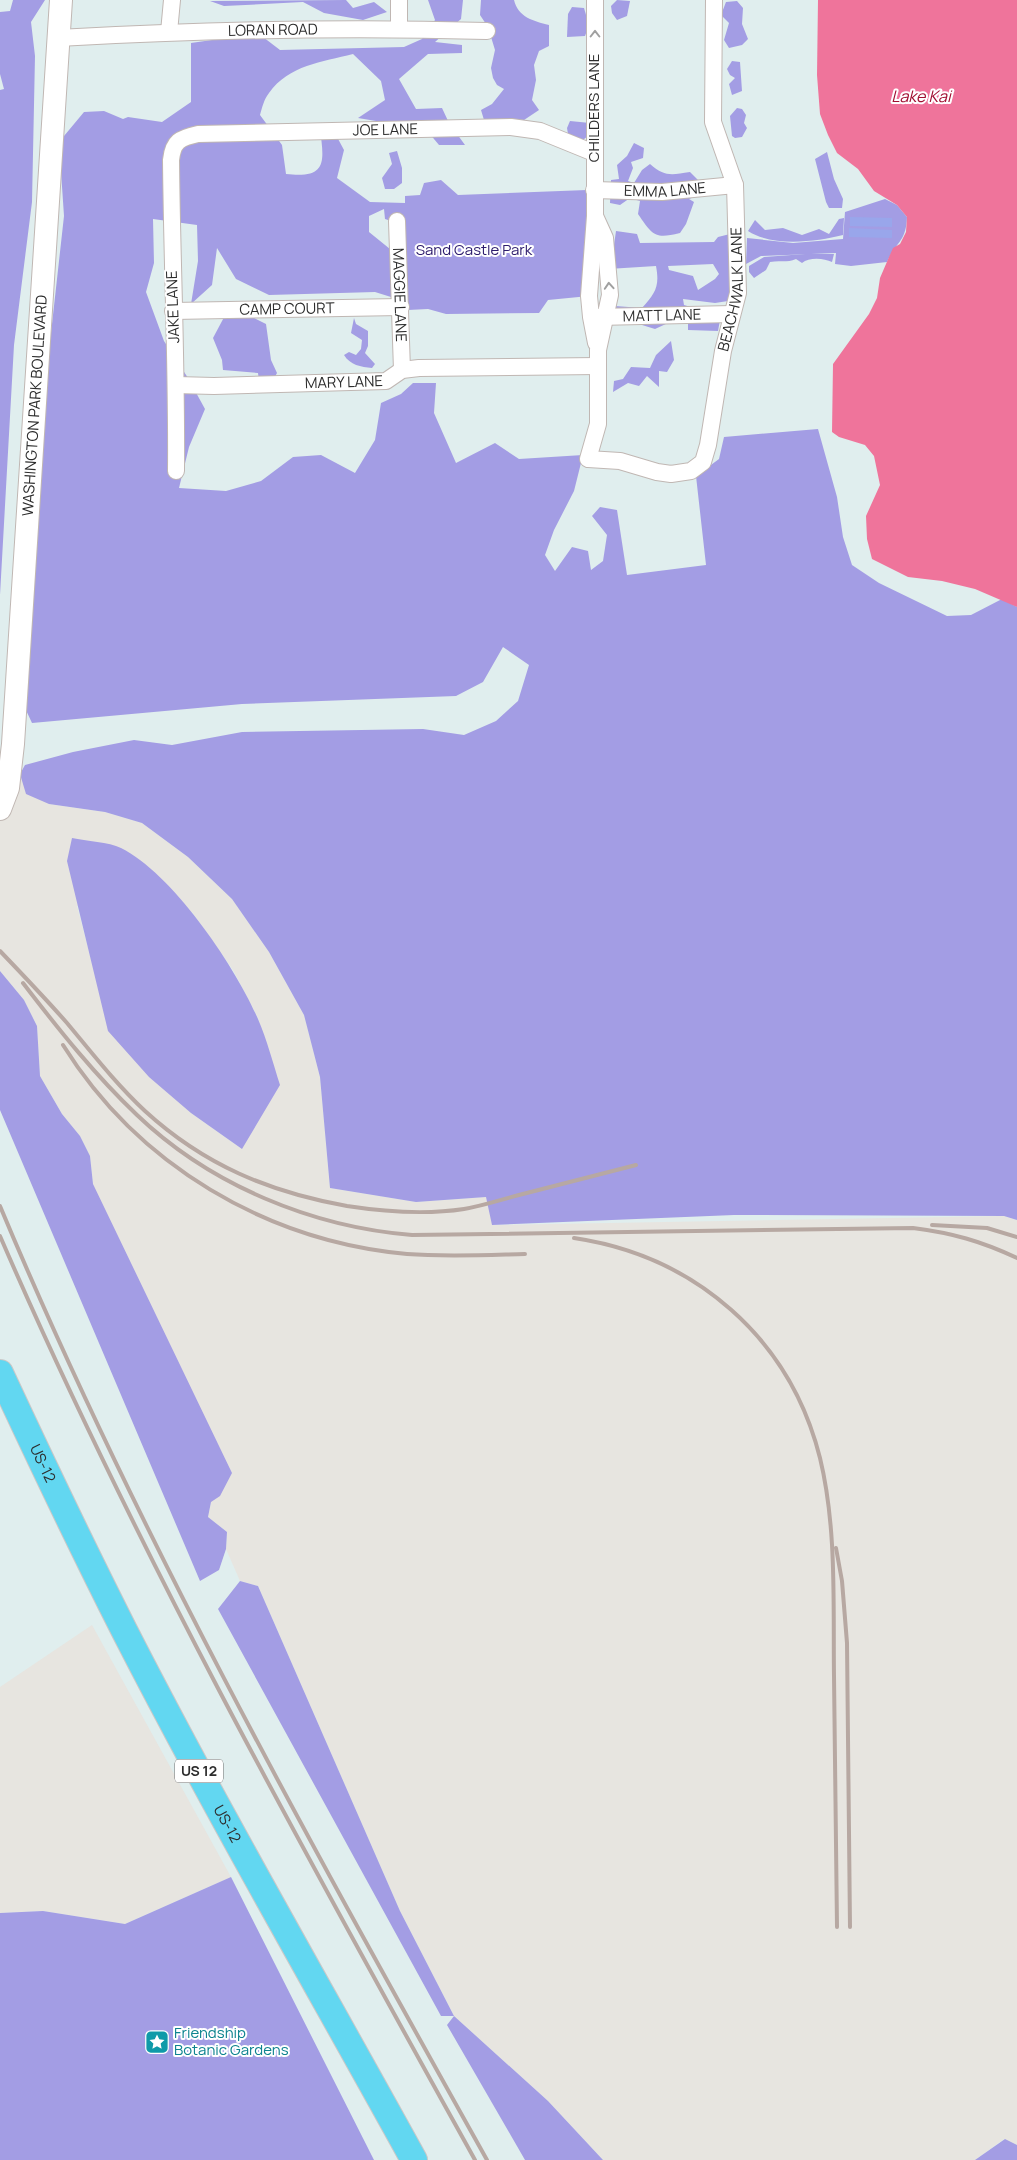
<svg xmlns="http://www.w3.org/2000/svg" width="1017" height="2160" font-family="Manrope,sans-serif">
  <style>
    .industrial { fill: #e7e5e0; fill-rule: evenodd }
    .green { fill: #a39de4; fill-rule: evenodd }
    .pitch { fill: #99a6eb }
    .water { fill: #ef749b }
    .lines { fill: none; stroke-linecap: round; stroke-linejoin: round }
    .street-casing { stroke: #c0b7b3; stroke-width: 18 }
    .secondary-casing { stroke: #c0b7b3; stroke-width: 24 }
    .primary-casing { stroke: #c8c8c8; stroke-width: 28 }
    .street { stroke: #fff; stroke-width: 16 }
    .secondary { stroke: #fff; stroke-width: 22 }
    .primary { stroke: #62d7f1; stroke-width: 26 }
    .rail { stroke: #b7a8a2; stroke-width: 4 }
    .oneway { stroke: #a0a0a0 }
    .labels { text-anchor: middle; stroke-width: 4; stroke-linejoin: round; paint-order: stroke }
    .shield { fill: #fff; stroke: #6c6c6c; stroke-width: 1 }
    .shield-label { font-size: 14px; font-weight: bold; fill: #2d2d2d }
    .street-label { font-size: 15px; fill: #2d2d2d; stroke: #fff }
    .park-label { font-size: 15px; fill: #2c1b6c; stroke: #fff }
    .culture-label { font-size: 15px; fill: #0d838f; stroke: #fff; text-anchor: start }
    .water-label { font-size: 16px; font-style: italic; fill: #a00e31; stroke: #fff }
  </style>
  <rect width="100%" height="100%" fill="#e0eeee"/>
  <!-- industrial -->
  <g class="industrial">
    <path d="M20,774l29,30 56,8 37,11 46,34 44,42 37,53 35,63 16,62 10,111 86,14 70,-5 7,28 511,-9 13,4v925l-13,-6 -29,21h-372l-55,-59 -94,-85 -54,-105 -142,-325 -18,-5 -14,-32 1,-17 -19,-15 3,-15 -118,-318 -3,-28 -10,-20 -18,-22 -22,-38 -3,-50 -13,-26 -24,-29v-195zM77,906l115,6 41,58 26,50 -17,129 -51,-36 -99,-150z"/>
    <path d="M92,1625l139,252 -106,47 -82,-13 -43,2v-226z"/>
  </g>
  <!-- green -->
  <g class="green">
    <path d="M13,0h32l-14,22 4,34 -3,146 -18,143 -14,250v-505l4,-1 -4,-15v-62l10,-1z"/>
    <path d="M346,0l7,8 21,-6 13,10 -24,8 -39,-7 -21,-11 -79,4 -14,-5z"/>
    <path d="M428,0h35l-2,19 -26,23 27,3v8l-34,1 -29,25 17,30 26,-1 7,15 16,22h-26l-20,-24h-43l-18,-3 27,-18 -4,-19 -28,-27c-31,8 -64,11 -84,39 -5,6 -7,15 -9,22l22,30 4,29c42,5 38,-13 34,-45l10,-5 14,26 -7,28 33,24 35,1v-7l15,-1 4,-12 17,-3 17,15 129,-5 2,106 -41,4 -9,13 -93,1 -18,-5 -20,1 -1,-8 -32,-10 -106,3 -33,-16 -19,-31 -5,37 -21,19 7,-43 -1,-36 -44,-6 1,44 -8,29 18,49 24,37 17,31 -16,38 -10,41 47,3 35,-10 32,-24 28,-2 34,18 20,-33 6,-37 20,-9 12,-11h23l-2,30 22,50 39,-20 24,16 64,-4 -9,36 -20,39 -9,25 10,16 17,-24 16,4 3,19 12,-9 4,-26 -15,-19 8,-9 17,3 10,65 79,-10 -10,-89 23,-17 5,-22 94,-8 19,68 6,40 9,28 27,18 68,33 24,-1 31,-16 15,8v613l-13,-4 -270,-1 -242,10 -6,-28 -70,5 -86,-14 -10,-111 -16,-62 -35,-63 -37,-53 -44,-42 -46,-34 -37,-11 -56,-8 -23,-10 -6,-20 5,-9 48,-13 61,-12 38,5 70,-13 181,-3 41,6 32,-14 22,-20 11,-36 -26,-18 -20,35 -27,14 -214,8 -210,19 -14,-30 30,-333 16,-144 -5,-74 25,-30 20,-1 19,8 5,-2 34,5 29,-20v-59l49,-7 23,1 17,13 124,-3 18,-8 13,-19zM384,209l1,10 21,7v36l-37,-30v-16z"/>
    <path d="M481,0h33c4,17 19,21 35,25v21l-10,5 -5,14 2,15 -4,20 7,10 -15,10 -11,-1 -13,6 -16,-5 -3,-10 11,-6 12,-15 -7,-4 -4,-7 -2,-10 4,-18 -7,-23 -8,-12z"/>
    <path d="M617,0l13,1 -3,15 -10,4 -5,-7 -1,-7z"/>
    <path d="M737,1l6,7 -1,16 6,15 -6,6 -13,3 -5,-8 5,-17 -8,-8 5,-13z"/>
    <path d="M572,7l12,1 5,17 -4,11 -18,1 1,-23z"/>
    <path d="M732,61l8,1 2,29 -10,4 -3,-11 6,-6 -5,-3 -3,-6z"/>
    <path d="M737,108l5,1 4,6 -2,8 3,5 -5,9 -7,1 -3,-2 -2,-20z"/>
    <path d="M570,121l20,2 -2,13 -9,7 -11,-9 -1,-6z"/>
    <path d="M634,143l10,5 -1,10 -12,4 2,6 -5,13 6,2 8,-13 8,-6c15,13 21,11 40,8l8,8 -1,16 -8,3 5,3 -8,22 -6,9c-25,6 -27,3 -42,-19l2,-13 -10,-3 -10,7 -10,-2 1,-23 8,-1 -2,-14 10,-9z"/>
    <path d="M397,151l5,17v15l-8,6h-9l-3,-11 10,-14 -3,-11z"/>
    <path d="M827,152l7,27 9,20 -1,9h-13l-3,-6 -11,-43z"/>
    <path d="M885,199l12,6 10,12c-1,26 -11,24 -20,45l-36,4 -16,-2 1,-11 -75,3 -15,8 1,-26 46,5 50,-4 2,-27z"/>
    <path d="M844,218l-1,17c-28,7 -70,12 -95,-4l7,-11 10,10 18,-2 19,7 17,-6 10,5 10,-15z"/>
    <path d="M616,231l21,3 3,9 74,-1 4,-5 12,-3 3,47 -5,20 -13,2 -32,-4 1,6 14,4 22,11 -2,11 -30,-1v-8l-20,1 -13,6 -13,-4 -6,-14 -22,12 1,-17 27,2c13,-15 18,-21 14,-42l-48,3 -2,-24h8zM713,264l6,10 -4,5 -17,11 -5,-14 -24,-6 -1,-4z"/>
    <path d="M805,254h29l-2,8c-8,-4 -23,-5 -30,1l-6,-4c-9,4 -17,1 -26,3l-4,8 -12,8 -5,-6v-6l15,-9z"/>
    <path d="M230,306l36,18 5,36 6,13 -8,15 -9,1 -2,-16 -35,-3 -1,-10 -9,-22z"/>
    <path d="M354,318l2,6 12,7v15l-3,7 10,11 -3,4c-11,-1 -22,-3 -28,-13l5,-3 7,3 5,-6 1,-9 -11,-7z"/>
    <path d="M671,341l3,19 -7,12 -8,-1v16l-12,-11 -8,10 -11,-3 -15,9 1,-11 9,-2 8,-12 19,1 6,-13z"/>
    <path d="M72,838c14,3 37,4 49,10 52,26 114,118 137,171 9,21 15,44 22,66l-38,64 -51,-36 -42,-36 -41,-46 -41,-170z"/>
    <path d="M0,971l24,29 13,26 3,50 22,38 18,22 10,20 3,28 139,289 -12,23 -9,6 -3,15 19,15 -1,17 -7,21 -19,11 -200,-471z"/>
    <path d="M240,1581l18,5 142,325 54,105 94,85 55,59h-78l-78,-135 7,-9h-13l-223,-407z"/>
    <path d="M231,1877l143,283h-374v-247l43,-2 82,13z"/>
    <path d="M1005,2139l12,6v15h-42z"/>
  </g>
  <!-- pitch -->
  <g class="pitch">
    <path d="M850,217l42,1v9l-42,-1z"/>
    <path d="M849,228l43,2v8l-43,-1z"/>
  </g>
  <!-- water -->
  <path class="water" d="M818,0h199v607l-42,-18 -33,-8 -34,-4 -36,-18 -5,-20 -1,-23 14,-31 -6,-29 -9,-11 -26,-8 -7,-5 1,-68 36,-50 8,-16 3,-20 9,-21 4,-9 7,-4 6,-12 1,-15 -10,-12 -23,-14 -16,-22 -21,-16 -9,-18 -8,-21 -3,-39z"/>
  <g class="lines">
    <!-- street casing -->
    <g class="street-casing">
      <g id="street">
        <path d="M399,0v29"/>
        <path d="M595,0v216l-6,80 2,21 5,26"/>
        <path d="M169,32l3,-32"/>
        <path id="s1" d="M58,38c143,-8 286,-11 429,-7"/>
        <path id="s2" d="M594,190l68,2 73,-7"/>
        <path id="s3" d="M595,216l10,22 5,57 -12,55v74l-10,35 32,2 37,11 14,2 20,-3 12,-9 5,-17 15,-94 15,-58 -3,-108 -22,-63 1,-122"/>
        <path id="s4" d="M397,221l5,149"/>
        <path id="s5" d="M173,311l228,-4"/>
        <path id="s6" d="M597,317l135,-3"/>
        <path id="s7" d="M176,385l38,1 172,-5 16,-11 17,-2 179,-2"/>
        <path id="s8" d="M176,471c1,-103 -4,-207 -5,-311 2,-19 9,-22 27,-26l313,-7 29,4 54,22"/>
      </g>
    </g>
    <!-- secondary casing -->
    <g class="secondary-casing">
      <g id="secondary">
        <path id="s9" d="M0,809l8,-21 5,-44 48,-744"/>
      </g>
    </g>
    <!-- primary casing -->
    <g class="primary-casing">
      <g id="primary">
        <path id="s10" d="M0,1373c40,86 81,172 124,257 92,180 193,354 290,530"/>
      </g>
    </g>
    <!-- street -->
    <use href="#street" class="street"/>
    <!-- secondary -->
    <use href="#secondary" class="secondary"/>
    <!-- primary -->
    <use href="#primary" class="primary"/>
    <!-- rail -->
    <g class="rail">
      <path d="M0,951c23,24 45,47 67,72 25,30 49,61 78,88 59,54 124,81 202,95 39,6 78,9 117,3 18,-3 36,-9 55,-14 39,-10 78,-20 117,-30"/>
      <path d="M23,983c36,47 72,92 114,132 73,70 175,112 275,120l501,-7c39,5 68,13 104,30"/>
      <path d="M63,1045c75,120 203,196 344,209 39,3 79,1 118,0"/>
      <path d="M0,1206c138,330 313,642 487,954"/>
      <path d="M932,1225l55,3 30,9"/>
      <path d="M0,1236c138,319 307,621 475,924"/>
      <path d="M574,1238c121,18 216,100 246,220 17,70 13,146 14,218 1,84 2,167 3,251"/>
      <path d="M836,1548l6,33 5,62 3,284"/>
    </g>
  </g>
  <!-- one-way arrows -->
  <defs><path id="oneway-chevron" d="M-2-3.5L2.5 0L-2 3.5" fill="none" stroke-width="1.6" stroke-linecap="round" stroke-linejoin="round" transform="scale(1.25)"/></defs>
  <g class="oneway">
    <use href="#oneway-chevron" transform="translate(595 34) rotate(-90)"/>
    <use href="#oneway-chevron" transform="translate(609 286) rotate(-94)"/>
  </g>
  <!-- icons -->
  <defs>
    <g id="sight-square" transform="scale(1.25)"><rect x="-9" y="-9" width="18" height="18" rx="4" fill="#0f9aa8" stroke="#fff"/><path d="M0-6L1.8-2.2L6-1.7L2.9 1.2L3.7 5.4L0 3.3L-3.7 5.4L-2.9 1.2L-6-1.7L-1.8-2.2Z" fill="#fff"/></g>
  </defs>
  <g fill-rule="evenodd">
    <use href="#sight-square" x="157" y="2042"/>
  </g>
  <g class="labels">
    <!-- shield labels -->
    <rect class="shield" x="175" y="1759.5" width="48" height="23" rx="4"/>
    <g class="shield-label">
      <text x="199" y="1776">US 12</text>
    </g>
    <!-- street labels -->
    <g class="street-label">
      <text dy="5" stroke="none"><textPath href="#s1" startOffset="215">LORAN ROAD</textPath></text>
      <text transform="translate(594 108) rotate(-90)" y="5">CHILDERS LANE</text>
      <text dy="5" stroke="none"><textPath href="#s8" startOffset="540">JOE LANE</textPath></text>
      <text dy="5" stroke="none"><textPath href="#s2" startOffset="71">EMMA LANE</textPath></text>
      <text dy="5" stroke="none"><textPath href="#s3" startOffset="544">BEACHWALK LANE</textPath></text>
      <text dy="5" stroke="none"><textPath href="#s4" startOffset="74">MAGGIE LANE</textPath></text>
      <text transform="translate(173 307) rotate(-92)" y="5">JAKE LANE</text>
      <text dy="5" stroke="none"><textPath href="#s5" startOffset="114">CAMP COURT</textPath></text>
      <text dy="5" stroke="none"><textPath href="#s6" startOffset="65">MATT LANE</textPath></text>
      <text dy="5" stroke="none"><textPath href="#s7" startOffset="168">MARY LANE</textPath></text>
      <text dy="5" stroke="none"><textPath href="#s9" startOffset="406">WASHINGTON PARK BOULEVARD</textPath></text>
      <text dy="5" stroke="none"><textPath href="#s10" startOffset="100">US-12</textPath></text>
      <text dy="5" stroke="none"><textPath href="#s10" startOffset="505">US-12</textPath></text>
    </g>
    <!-- park labels -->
    <g class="park-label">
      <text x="474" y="255">Sand Castle Park</text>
    </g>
    <!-- culture labels -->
    <g class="culture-label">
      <text x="174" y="2038">Friendship<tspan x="174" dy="17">Botanic Gardens</tspan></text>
    </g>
    <!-- water labels -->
    <g class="water-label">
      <text x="921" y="102">Lake Kai</text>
    </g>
  </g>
</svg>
